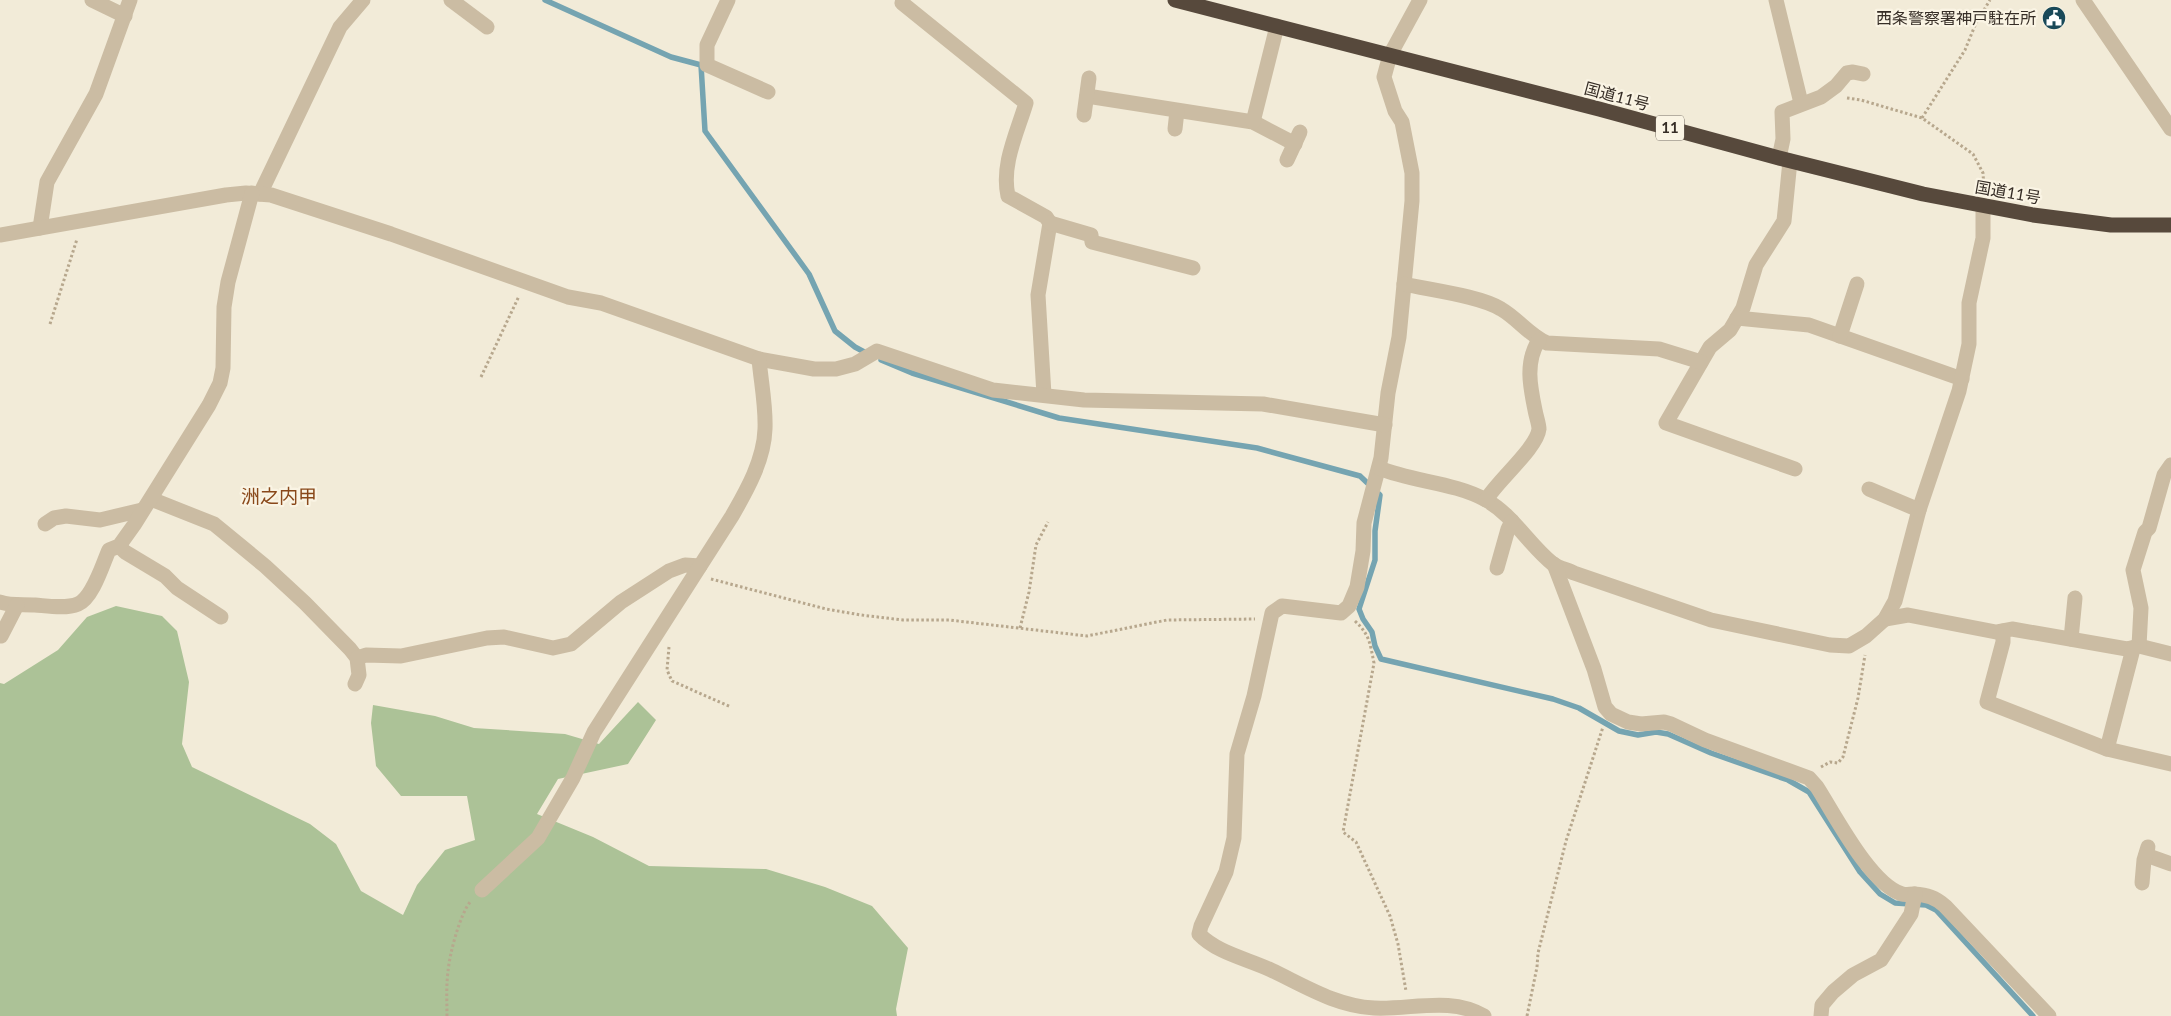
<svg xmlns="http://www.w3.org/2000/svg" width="2171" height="1016" font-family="Lato,'Noto Sans JP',sans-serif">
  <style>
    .green { fill: #acc297 }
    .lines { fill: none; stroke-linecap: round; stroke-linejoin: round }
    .stream { stroke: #75a4b1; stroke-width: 5.5 }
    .path { stroke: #b7a78d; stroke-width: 3; stroke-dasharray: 2.5 2.5; stroke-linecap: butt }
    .street { stroke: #cbbca3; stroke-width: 15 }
    .highway { stroke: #57493c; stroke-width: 15 }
    .labels { text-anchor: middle; stroke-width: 4.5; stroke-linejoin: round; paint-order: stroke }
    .shield { fill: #faf4e4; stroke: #71695f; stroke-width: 1 }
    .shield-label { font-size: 15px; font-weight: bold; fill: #362d26 }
    .poi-label { font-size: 16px; fill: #362d26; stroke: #faf4e4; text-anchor: end }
    .street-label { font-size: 16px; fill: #362d26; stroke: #faf4e4 }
    .quarter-label { font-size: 19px; fill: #89481a; stroke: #faf4e4 }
  </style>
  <rect width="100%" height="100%" fill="#f2ebd8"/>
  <!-- green -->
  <path class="green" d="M116,606l46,10 15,15 12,51 -7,62 10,23 118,57 26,20 25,47 42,24 14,-30 28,-35 30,-10 -8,-44h-66l-25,-30 -5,-43 2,-18 62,11 39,12 91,6 34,10 39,-42 18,18 -28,44 -70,15 -21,35 56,23 56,29 117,3 59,18 47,19 36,42 -12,61 1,7h-897v-333l4,1 54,-34 29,-33z"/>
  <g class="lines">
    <!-- stream -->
    <g class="stream">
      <path d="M545,0l126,57 30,8 4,66 104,143 26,57 20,16 13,7"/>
      <path d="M881,360l31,13 147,45 198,30 103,28 20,19 -5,36v29l-16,49 4,10 9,13 3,14 6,13 172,40 26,9 40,23 19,4 18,-3 12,2 43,19 77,27 21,12 51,80 20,22 15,9 31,2 10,5 97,106"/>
    </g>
    <!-- path -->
    <g class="path">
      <path d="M1847,98l14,2 61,18 51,36 10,19 1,16"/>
      <path d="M1922,118l43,-68 11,-27 14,-23"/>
      <path d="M50,324l27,-85"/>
      <path d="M481,377l38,-81"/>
      <path d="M711,579l115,30 35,6 42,5h46l138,16 80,-16 88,-1"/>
      <path d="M1355,621c15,14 15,23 19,42l-31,169 13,10 34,74 8,28 8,47"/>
      <path d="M1020,628l9,-36 7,-47 12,-23"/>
      <path d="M669,647l-2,23 5,11 59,26"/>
      <path d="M1821,767l9,-5 8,1 5,-6 15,-59 7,-43"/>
      <path d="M447,1016c0,-14 -1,-29 1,-44 1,-16 12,-59 23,-71"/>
      <path d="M1527,1016l10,-49 1,-14 28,-112 37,-114"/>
    </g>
    <!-- street -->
    <g class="street">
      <path d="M92,0l33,16"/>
      <path d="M451,0l36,27"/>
      <path d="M728,0l-21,45v20l61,27"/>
      <path d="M903,0l-1,3 124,100c-9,30 -25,62 -18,93l38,21 4,6 -12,72 6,100"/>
      <path d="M1420,0l-30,55 -6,22 11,34 7,11 10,51v28l-13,136 -11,56 -7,65 -17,65 -1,28 -6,36 -8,19 -8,7 -59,-7 -10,7 -18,83 -17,58 -3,84 -8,34 -25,54 -2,8c18,19 49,25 72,36 34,16 65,36 103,38 37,2 76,-12 110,8"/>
      <path d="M1776,0l25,103"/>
      <path d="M2083,0l88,129"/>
      <path d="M1087,96l166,26 42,22"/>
      <path d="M1084,115l5,-37"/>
      <path d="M1253,122l24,-96"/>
      <path d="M1175,129l2,-18"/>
      <path d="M1779,158l4,-19 -1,-27 39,-15 15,-11 11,-13 6,-1 10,2"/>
      <path d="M1287,160l13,-28"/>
      <path d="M1790,161l-6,60 -28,44 -13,43 -13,22 -20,17 -44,76 129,46"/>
      <path d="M260,194l80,-167 23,-27"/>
      <path d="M1050,223l41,12 1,7 101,26"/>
      <path d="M40,228l7,-46 49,-88 34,-94"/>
      <path d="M0,235l226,-40 20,-2 25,2 120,39 177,63 33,6 158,56 55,10h22l19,-5 22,-13 116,39 91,10 179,4 122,21"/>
      <path d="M1404,284c26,6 76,12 97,25 16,9 29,27 46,34l112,6 42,13"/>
      <path d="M1737,318l72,7 153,54"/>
      <path d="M1840,336l17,-52"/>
      <path d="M1379,468c34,14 74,14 107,32 27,15 43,45 67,64 6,4 15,6 21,9l137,47 119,25 19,1 17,-10 19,-17 10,-18 24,-91 40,-119 10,-47v-41l14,-65v-32"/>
      <path d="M1869,489l50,21"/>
      <path d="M151,499l63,25 51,42 40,37 45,46 7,9 2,17 -4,9"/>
      <path d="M1486,500c11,-19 51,-52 53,-71 0,-5 -3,-13 -4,-19 -5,-24 -10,-48 4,-70"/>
      <path d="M45,524l9,-6 12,-2 34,4 42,-10"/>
      <path d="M119,546l6,6 40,24 12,12 44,29"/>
      <path d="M1554,564l40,105 11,38 6,7 17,8 13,2 23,-2 7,2 34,16 104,38 8,9c18,28 53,97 85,107 3,1 8,0 12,0 13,1 21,3 31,12l104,110"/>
      <path d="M1497,568l11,-39 4,-8"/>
      <path d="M0,602c11,4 23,2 35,3 13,1 31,4 43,-1 15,-6 25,-41 31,-54l10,-4 15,-21 75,-120 11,-22 3,-15 1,-61 4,-25 24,-89"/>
      <path d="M1885,619l23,-4 88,17 16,-3 115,20 12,-3 32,8"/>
      <path d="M2003,631v11l-16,60 120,47 64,15"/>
      <path d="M1,636l16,-31"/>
      <path d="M2071,639l4,-41"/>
      <path d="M2139,646l2,-38 -8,-38 12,-38 4,-4 15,-53 7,-10"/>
      <path d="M357,658l9,-3 35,1 86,-18 17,-1 49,11 18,-4 50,-42 48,-31 16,-6 15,1"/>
      <path d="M2107,749l26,-100"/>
      <path d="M2146,855l25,9"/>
      <path d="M2142,883l2,-23 4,-13"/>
      <path d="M482,890l56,-52 35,-60 21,-46 138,-216c15,-26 32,-56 33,-87 1,-23 -4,-47 -6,-70"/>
      <path d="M1821,1016l1,-11 11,-13 20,-17 28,-15 30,-46 4,-20"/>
    </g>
    <!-- highway -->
    <path class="highway" d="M1175,0l424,109 180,49 144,36 110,21 78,10h60"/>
  </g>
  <!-- icons -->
  <defs>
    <g id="civic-disc" transform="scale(1.25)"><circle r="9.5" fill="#194959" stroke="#faf4e4"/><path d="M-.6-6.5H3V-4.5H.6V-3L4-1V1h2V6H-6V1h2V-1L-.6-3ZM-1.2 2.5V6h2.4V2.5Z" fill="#fff"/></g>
  </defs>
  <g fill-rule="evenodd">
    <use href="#civic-disc" x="2054" y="18"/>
  </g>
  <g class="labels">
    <!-- shield labels -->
    <rect class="shield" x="1656" y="115.5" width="28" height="25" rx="4"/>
    <g class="shield-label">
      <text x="1670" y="133">11</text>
    </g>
    <!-- poi labels -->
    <g class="poi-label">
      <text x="2036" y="24">西条警察署神戸駐在所</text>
    </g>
    <!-- street labels -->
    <g class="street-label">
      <text transform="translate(1617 96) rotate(15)" y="6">国道11号</text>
      <text transform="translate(2008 192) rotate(10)" y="6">国道11号</text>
    </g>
    <!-- quarter labels -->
    <g class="quarter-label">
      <text x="279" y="503">洲之内甲</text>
    </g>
  </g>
</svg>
